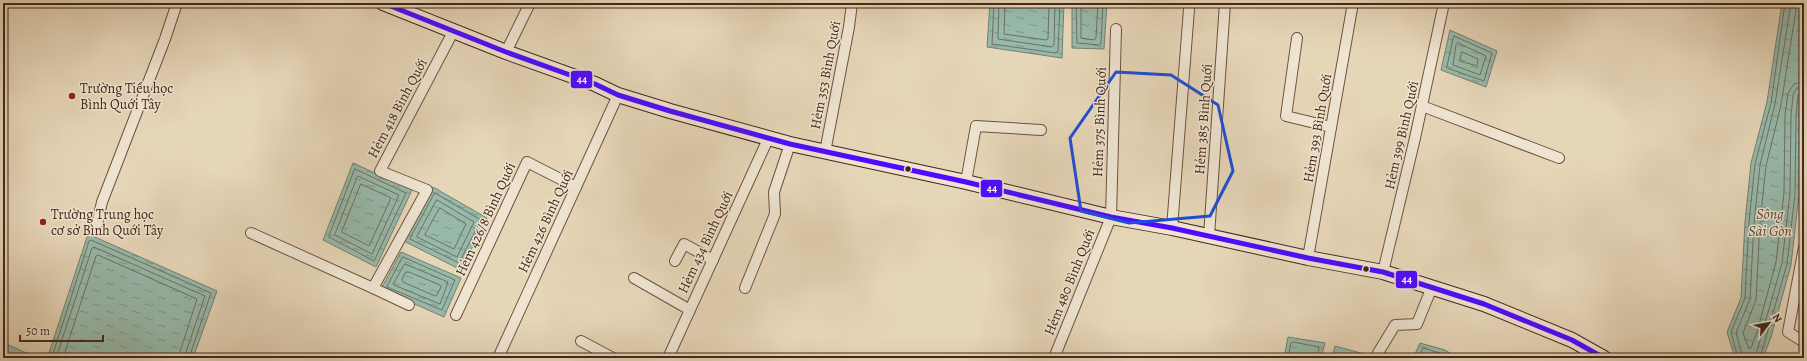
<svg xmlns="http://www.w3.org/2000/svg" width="1807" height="361" font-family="Alegreya,serif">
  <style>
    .water { fill: url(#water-ripples); stroke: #767f70 }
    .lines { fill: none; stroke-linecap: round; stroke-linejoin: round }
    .shore { stroke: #6e7062; stroke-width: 1 }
    .street-casing { stroke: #6c5341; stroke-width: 12 }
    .secondary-casing { stroke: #442719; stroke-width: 16 }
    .street { stroke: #efe4d1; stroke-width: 10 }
    .secondary { stroke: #efe4d1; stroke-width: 14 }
    .bus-1-casing { stroke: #efe4d1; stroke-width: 8 }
    .bus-1 { stroke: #4f0aff; stroke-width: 5 }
    .marked { fill: none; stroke: #1d4ed8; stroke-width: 3; stroke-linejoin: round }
    .poi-dot { fill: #8f2418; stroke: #efe4d1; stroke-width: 1.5 }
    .bus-dot { fill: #442719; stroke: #efe4d1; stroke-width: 1.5 }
    .labels { text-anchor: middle; stroke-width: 3; stroke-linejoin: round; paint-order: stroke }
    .street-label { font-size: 14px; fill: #442719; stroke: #efe4d1 }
    .poi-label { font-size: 14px; fill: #442719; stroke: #efe4d1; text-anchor: start }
    .water-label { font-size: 15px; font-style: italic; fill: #594c3d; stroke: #efe4d1 }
    .line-badge { stroke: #efe4d1; stroke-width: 1.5 }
    .badge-label { font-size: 11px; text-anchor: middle; font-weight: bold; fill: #fff }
  </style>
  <defs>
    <pattern id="water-ripples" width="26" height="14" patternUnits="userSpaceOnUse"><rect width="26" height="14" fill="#97b9aa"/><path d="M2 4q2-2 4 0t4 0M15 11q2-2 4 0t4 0" fill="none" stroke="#7d968a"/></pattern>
  </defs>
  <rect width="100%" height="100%" fill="#e6d6b8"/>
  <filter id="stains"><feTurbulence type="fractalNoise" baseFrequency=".005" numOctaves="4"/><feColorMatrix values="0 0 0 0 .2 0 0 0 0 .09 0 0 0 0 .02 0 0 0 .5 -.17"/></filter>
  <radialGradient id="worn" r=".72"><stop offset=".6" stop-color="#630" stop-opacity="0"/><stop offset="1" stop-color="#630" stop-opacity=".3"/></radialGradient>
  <!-- water -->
  <g class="water">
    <path d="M990,3h74l-2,55 -75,-11z"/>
    <path d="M1072,3h35l-3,46 -32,-1z"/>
    <path d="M1782,3h22v77l-4,37 -1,77 -8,71 -20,72 -8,21h-28l-8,-26 14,-34 4,-76 6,-59 16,-61z"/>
    <path d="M1450,30l47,21 -11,36 -45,-17z"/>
    <path d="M353,163l59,27 -36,77 -53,-27z"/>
    <path d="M433,187l54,31 -26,52 -57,-29z"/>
    <path d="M88,234l129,57 -24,67h-190l1,-15 25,11 20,-1z"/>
    <path d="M401,252l60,26 -17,39 -63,-28z"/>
    <path d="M1288,337l37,6 -4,15h-37z"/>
    <path d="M1420,343l25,7 13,8h-45z"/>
    <path d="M1335,346l37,10v2h-40z"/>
  </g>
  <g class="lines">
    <!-- shore -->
    <g class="shore">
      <path d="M994,3l-2,41 64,9 2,-2 2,-48"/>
      <path d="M999,3l-1,36 54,8 2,-2 1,-42"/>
      <path d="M1005,3l-1,31 42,6 2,-1 1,-36"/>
      <path d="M1076,3l1,40 22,2 2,-2 2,-40"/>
      <path d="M1081,3v35l13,2 2,-2 2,-35"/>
      <path d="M1797,3l-16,102 -15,61 -6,57 -4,77 -13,33 6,16 2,-1 6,-16 19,-70 8,-69 1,-78 3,-22 6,-9 10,-3"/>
      <path d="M1454,36l38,17 -8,28 -37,-13z"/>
      <path d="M1458,43l28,13 -6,19 -27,-10 3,-20z"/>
      <path d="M1462,52l16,7 -1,7 -17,-5z"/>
      <path d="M355,169l51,24 -32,68 -45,-24z"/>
      <path d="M358,176l41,19 -27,59 -37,-19z"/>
      <path d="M361,184l30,14 -22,48 -27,-14z"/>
      <path d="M435,193l46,27 -22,43 -49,-24z"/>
      <path d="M437,200l37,22 -17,35 -40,-20z"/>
      <path d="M440,208l26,16 -12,25 -29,-14z"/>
      <path d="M403,257l52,23 -13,30 -55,-23z"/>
      <path d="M405,264l43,18 -8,22 -46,-19v-2z"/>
      <path d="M406,272h3l31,13 1,2 -4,8 -2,1 -32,-14 -1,-2z"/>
      <path d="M35,358l14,-1 4,-3 36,-113 2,-1 120,53 -22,65"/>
      <path d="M56,358l36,-110 2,-1 111,49 -21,62"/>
      <path d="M63,358l33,-102 2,-1 99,44 -19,59"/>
      <path d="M1288,358l3,-15 2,-1 26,5 -1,11"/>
      <path d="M1418,358l5,-10 20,6 7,4"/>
      <path d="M1738,358l-7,-26 14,-34 4,-76 6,-58 16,-61 14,-100"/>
      <path d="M1743,358l-7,-25 14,-34 4,-76 6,-58 15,-61 16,-101"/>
      <path d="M1755,358l27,-95 8,-70 1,-77 2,-21 3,-6 8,-2"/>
      <path d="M1760,358l27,-94 8,-70 1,-77 2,-22 6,-3"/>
    </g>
    <!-- street casing -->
    <g class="street-casing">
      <g id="street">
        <path d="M1297,38l-11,78 45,11"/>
        <path d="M506,52l24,-49"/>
        <path d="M1422,106l137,52"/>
        <path d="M825,152l24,-125 3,-24"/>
        <path d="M966,182l10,-56 65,4"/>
        <path d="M1172,228l17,-219"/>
        <path d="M96,229l6,-27 63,-163 12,-36"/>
        <path d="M251,233l122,55 54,-98 -47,-19 74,-141"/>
        <path d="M1209,236l16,-233"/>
        <path d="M1804,247l-16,85 16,10"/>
        <path d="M1308,258l45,-255"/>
        <path d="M675,261l9,-17 29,16"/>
        <path d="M1383,272l32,-134 29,-135"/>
        <path d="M634,278l56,32"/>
        <path d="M373,288l36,17"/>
        <path d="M745,288l30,-74 -1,-22 16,-48"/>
        <path d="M456,315l71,-153 49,25"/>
        <path d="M581,341l32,17"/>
        <path d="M498,358l120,-263"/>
        <path d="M668,358l100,-219"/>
        <path d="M1054,358l57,-141 5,-188"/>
        <path d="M1377,358l1,-5 17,-28 22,-1 15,-37"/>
      </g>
    </g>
    <!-- secondary casing -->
    <g class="secondary-casing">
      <path id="secondary" d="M383,3l123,49 89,32 23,11 52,16 120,33 176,38 145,35 61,11 136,30 75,14 101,32 88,36 32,18"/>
    </g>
    <!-- street -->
    <use href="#street" class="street"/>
    <!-- secondary -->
    <use href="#secondary" class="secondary"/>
    <!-- bus-1 casing -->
    <g class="bus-1-casing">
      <path id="bus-1" d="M383,3l123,49 89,32 23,11 52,16 120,33 176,38 145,35 61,11 136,30 75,14 101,32 88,36 32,18"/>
    </g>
    <!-- bus-1 -->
    <use href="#bus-1" class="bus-1"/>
  </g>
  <!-- marked area -->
  <path class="marked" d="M1116,72l55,3 47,30 15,66 -23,45 -81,7 -48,-12 -11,-73z"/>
  <!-- markers -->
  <g class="poi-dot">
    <circle cx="72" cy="96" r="4"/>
    <circle cx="43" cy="222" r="4"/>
  </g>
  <g class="bus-dot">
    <circle cx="908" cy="169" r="3.5"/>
    <circle cx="1366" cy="269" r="3.5"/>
  </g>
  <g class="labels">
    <!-- street labels -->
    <g class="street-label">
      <text transform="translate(825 75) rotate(-79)" y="5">Hẻm 353 Bình Quới</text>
      <text transform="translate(397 108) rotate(-62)" y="5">Hẻm 418 Bình Quới</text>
      <text transform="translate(1203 119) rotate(-86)" y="5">Hẻm 385 Bình Quới</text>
      <text transform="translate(1099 122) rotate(-88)" y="5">Hẻm 375 Bình Quới</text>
      <text transform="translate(1317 128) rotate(-80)" y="5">Hẻm 393 Bình Quới</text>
      <text transform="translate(1401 135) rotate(-77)" y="5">Hẻm 399 Bình Quới</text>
      <text transform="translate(485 219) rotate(-65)" y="5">Hẻm 426/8 Bình Quới</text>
      <text transform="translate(545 221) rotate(-65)" y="5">Hẻm 426 Bình Quới</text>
      <text transform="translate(705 242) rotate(-65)" y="5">Hẻm 434 Bình Quới</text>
      <text transform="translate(1069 282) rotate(-68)" y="5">Hẻm 480 Bình Quới</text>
    </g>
    <!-- poi labels -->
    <g class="poi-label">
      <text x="80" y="93">Trường Tiểu học<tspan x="80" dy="16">Bình Quới Tây</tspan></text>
      <text x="51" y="219">Trường Trung học<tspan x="51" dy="16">cơ sở Bình Quới Tây</tspan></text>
    </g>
    <!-- water labels -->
    <g class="water-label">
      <text x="1770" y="219">Sông<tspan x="1770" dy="17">Sài Gòn</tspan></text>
    </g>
  </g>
  <g class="line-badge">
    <rect x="570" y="70" width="23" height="19" rx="4" fill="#4f0aff"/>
    <rect x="980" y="179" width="23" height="19" rx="4" fill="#4f0aff"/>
    <rect x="1395" y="270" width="23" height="19" rx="4" fill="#4f0aff"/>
  </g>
  <g class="badge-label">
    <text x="582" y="83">44</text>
    <text x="992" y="192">44</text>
    <text x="1407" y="283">44</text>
  </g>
  <!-- margin -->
  <rect width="1807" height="361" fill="none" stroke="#e6d6b8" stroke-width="16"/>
  <rect x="4" y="4" width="1799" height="353" fill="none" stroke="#442719" stroke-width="2"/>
  <rect x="8" y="8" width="1791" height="345" fill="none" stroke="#442719"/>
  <!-- north arrow -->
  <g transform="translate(1769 323) rotate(58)" stroke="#efe4d1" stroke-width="3" paint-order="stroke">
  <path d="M0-3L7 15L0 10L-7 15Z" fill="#442719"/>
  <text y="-6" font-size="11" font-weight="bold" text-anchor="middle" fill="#442719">N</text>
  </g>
  <!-- scale -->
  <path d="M20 335v6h83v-6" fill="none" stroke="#442719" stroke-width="2"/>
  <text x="26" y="335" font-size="12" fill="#442719" stroke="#efe4d1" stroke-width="3" paint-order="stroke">50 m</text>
  <rect width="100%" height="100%" filter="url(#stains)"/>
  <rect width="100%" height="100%" fill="url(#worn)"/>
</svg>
